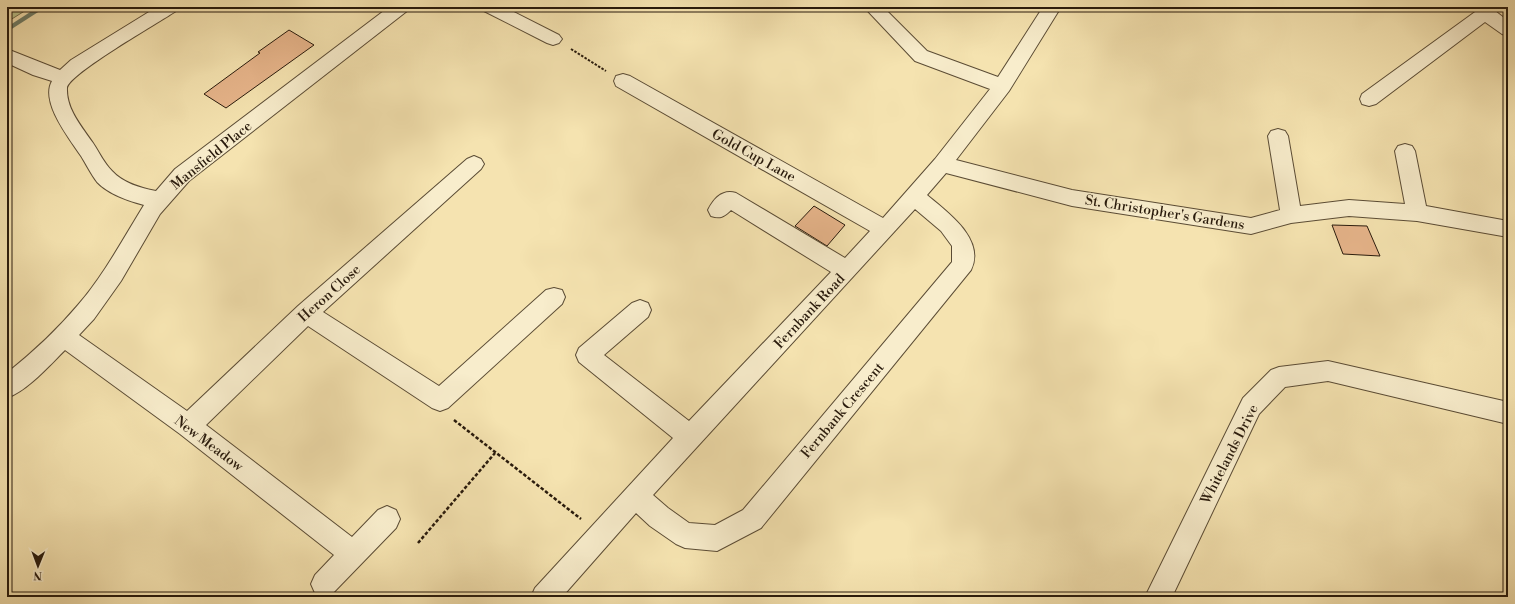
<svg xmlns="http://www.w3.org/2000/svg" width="1515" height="604" font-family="'Libre Bodoni',serif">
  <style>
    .green { fill: #bbc48c; stroke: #726f4c }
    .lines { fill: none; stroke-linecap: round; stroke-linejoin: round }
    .stream { fill: #6e7d68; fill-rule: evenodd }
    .building { fill: #e7b58b; stroke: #281a0c }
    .minor-casing { stroke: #5b4c35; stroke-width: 2 }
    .path-far1 { stroke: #281a0c; stroke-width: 2; stroke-dasharray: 2.5 1.5; stroke-linecap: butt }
    .path { stroke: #281a0c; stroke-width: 2.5; stroke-dasharray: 3.5 2; stroke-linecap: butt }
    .minor { fill: #f8edcc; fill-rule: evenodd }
    .labels { text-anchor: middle; stroke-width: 3; stroke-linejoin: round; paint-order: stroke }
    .street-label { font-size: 14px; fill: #281a0c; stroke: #f8edcc }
  </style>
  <rect width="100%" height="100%" fill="#f5e3b0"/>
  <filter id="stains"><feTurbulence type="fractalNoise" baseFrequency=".005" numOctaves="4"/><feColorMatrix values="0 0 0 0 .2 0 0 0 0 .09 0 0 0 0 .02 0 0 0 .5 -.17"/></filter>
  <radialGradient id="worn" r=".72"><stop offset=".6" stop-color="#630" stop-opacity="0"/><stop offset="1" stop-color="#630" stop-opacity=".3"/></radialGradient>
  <!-- green -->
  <path class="green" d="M7,7h24l-24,15z"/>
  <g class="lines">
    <!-- stream -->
    <path class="stream" d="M38,7h8l-39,25v-5z"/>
  </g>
  <!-- building -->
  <g class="building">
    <path d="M289,30l25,15 -88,63 -22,-14 56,-41 -2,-1z"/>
    <path d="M814,206l31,19 -18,21 -32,-20z"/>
    <path d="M1332,225l35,1 13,30 -37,-2z"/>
  </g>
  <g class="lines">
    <!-- minor casing -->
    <g class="minor-casing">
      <g id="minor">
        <path d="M157,7h22l-3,4c-16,11 -108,63 -109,77 -1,21 15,39 26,55 6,9 11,20 19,28 11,12 28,17 44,20l19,-22 214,-162h21l-3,4 -218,170 -29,33 -39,67 -27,38 -15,16 108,76 111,-105 169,-147 7,-3 7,3 3,5 -3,5 -158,143 116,74 107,-96 8,-2 8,2 3,7 -3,7 -114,104 -8,3 -8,-3 -124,-82 -102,99 146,112 26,-27 9,-4 9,4 4,9 -4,9 -63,65 -8,4 -10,-4 -4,-9 4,-9 19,-20 -154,-121 -115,-84c-16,16 -37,40 -58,48v-25c25,-20 50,-43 71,-68 26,-30 45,-66 66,-100 -15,-4 -36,-11 -47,-23 -6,-8 -11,-18 -16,-26 -12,-18 -41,-54 -29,-75l-19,-6 -26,-12v-14l53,21 11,-10z"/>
        <path d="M481,7h23l55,28 3,4 -3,4 -6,2 -6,-2 -63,-32z"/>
        <path d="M864,7h19l44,44 71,26 45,-70h18l-52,84 -53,69 116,30 179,28 29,-8 -12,-74 3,-5 7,-2 7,2 3,5 12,70 49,-6 56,4 -10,-53 3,-5 7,-2 7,2 3,5 11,55 82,15v16l-91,-16 -68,-5 -58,7 -40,11 -179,-28 -126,-33 -19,22c20,17 59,44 44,75l-210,258 -44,23 -32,-3 -9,-4 -26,-18 -14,-13 -74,84h-31l4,-9 138,-150 -94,-76 -3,-7 3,-7 53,-45 8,-3 8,3 3,7 -3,7 -44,38 85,66 142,-149 -100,-62c-7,7 -11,9 -20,6l-3,-6c6,-12 15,-21 28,-17l109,65 25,-27 -254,-145 -2,-5 2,-5 7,-2 7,2 253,142 52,-59 55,-70 -75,-28zM915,209l26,22 11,15v16l-209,248 -28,15 -26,-2 -21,-15 -15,-13z"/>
        <path d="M1472,7h18l18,14v15l-6,-2 -17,-12 -109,82 -7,2 -7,-2 -2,-5 2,-5 113,-82z"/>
        <path d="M1328,361l180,41v22l-180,-43 -43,6 -26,27 -87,183h-27l98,-199 28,-28 8,-3z"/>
      </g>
    </g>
    <!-- path-far1 -->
    <path class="path-far1" d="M571,49l35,22"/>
    <!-- path -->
    <g class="path">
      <path d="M454,420l127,99"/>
      <path d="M418,543l77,-90"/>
    </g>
    <!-- minor -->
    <use href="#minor" class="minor"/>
  </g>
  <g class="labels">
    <!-- street labels -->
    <g class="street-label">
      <text transform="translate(211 155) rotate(-39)" y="5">Mansfield Place</text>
      <text transform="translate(754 155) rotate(29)" y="5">Gold Cup Lane</text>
      <text transform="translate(1165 212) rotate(9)" y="5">St. Christopher's Gardens</text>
      <text transform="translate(329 293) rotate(-42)" y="5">Heron Close</text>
      <text transform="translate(809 311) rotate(-47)" y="5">Fernbank Road</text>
      <text transform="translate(842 410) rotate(-50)" y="5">Fernbank Crescent</text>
      <text transform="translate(209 443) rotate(37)" y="5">New Meadow</text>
      <text transform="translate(1229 454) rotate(-63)" y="5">Whitelands Drive</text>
    </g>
  </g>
  <!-- margin -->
  <rect width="1515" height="604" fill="none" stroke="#f5e3b0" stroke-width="24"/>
  <rect x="8" y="8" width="1499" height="588" fill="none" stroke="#281a0c" stroke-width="2"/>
  <rect x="12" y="12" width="1491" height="580" fill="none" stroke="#281a0c"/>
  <!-- north arrow -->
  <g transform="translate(38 566) rotate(181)" stroke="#f8edcc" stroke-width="3" paint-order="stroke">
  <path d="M0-3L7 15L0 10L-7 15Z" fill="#281a0c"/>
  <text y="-6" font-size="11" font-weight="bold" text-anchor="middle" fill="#281a0c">N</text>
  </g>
  <rect width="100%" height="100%" filter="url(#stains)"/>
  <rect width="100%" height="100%" fill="url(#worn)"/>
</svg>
